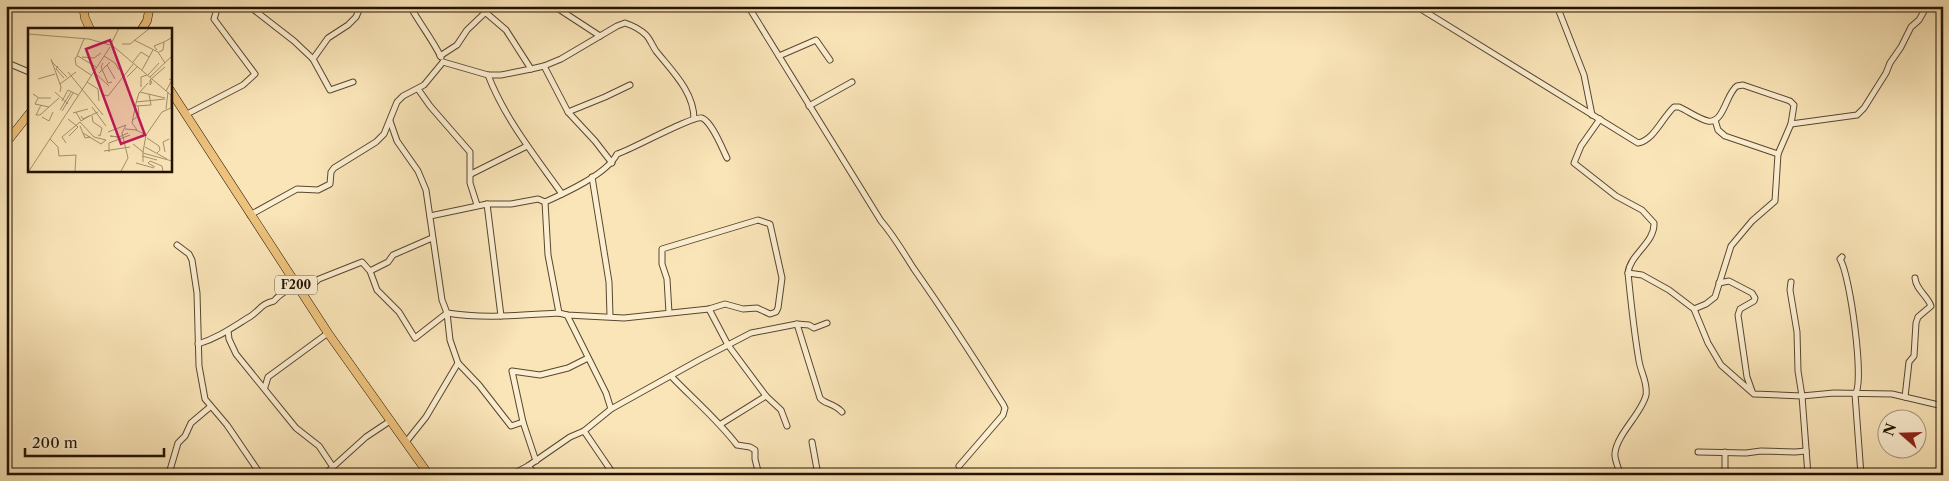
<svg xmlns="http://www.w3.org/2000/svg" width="1949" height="481" font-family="'Libre Caslon Text',serif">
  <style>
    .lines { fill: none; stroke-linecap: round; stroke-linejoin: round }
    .minor-casing { stroke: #58472e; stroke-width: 7 }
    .primary-casing { stroke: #221200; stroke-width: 9 }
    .minor { stroke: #fceed1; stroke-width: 5 }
    .primary { stroke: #edc27c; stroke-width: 8 }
    .labels { text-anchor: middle; stroke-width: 5; stroke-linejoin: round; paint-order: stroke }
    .shield { fill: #fceed1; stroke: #63543f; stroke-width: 1 }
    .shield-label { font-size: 12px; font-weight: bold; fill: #221200 }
    .inset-road { fill: none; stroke: #a4916e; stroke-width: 1 }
    .view { fill: #c2185b; fill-opacity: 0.15; stroke: #c2185b; stroke-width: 2.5 }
    .inset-edge { fill: none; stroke: #221200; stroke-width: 2.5 }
  </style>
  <rect width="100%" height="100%" fill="#fae5b8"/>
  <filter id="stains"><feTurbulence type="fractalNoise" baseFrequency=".004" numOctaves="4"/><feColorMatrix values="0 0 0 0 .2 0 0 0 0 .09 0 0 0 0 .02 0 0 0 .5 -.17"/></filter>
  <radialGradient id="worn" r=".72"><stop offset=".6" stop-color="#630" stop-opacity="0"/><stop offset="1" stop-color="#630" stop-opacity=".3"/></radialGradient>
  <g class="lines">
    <!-- minor casing -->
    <g class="minor-casing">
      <g id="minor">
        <path d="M249,6l45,35 19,18 17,31 23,-8"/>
        <path d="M410,6c10,18 22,33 31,51"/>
        <path d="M554,6l46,30"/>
        <path d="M748,6l133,215c13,15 22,31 33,48 31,44 60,89 89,135l2,4 -2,7 -44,51"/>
        <path d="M1416,6l222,137c16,-3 24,-25 36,-36h5c9,4 20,12 29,14 16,3 18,-28 29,-35l6,-1 47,16 4,4 -3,19 -13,30 -3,47 -23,20 -21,25 -16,51 -9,7 -12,5"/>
        <path d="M1557,6l27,69 8,40"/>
        <path d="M1157,8l2,-2"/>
        <path d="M485,12l21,18 25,39"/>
        <path d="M440,56l17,-11 10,-15 25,-24"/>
        <path d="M779,56l37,-16 14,20"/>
        <path d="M6,58l4,6 19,8"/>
        <path d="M313,59l15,-21 20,-13 8,-8 3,-7 6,-4"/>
        <path d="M443,62l45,13h13l30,-6 13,-3 17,-7 56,-33 8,-3c6,2 16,7 21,12 4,4 7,12 10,16 16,20 38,41 38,68"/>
        <path d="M544,66l24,46 27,29 17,22"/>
        <path d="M488,75c17,44 47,81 74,119"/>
        <path d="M418,89l12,17 40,46v31l7,22"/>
        <path d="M809,106l43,-24"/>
        <path d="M568,112l37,-15 25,-12"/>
        <path d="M187,114l56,-29 12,-11 -41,-55 4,-13"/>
        <path d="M1600,119l-19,27 -7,17 42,33 26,14 12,13c1,20 -24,31 -26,50"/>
        <path d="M1715,120l3,10 7,6 53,18"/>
        <path d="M390,121l7,20 21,30 8,19 16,110 5,13 3,27 8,23 21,22 32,41 12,-4"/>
        <path d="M1791,124l66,-9 7,-7 22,-35 4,-10 11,-16 10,-20 8,-7 8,-14"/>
        <path d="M471,174l56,-28"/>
        <path d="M592,177l17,105 1,34"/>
        <path d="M545,202l3,53 11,58"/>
        <path d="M487,204l14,112"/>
        <path d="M250,215l47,-26 21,1 12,-6 1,-12 3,-4 42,-26 8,-8 13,-32 6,-6 21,-11 19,-23"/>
        <path d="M430,216l57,-12h24l27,-5 7,3c20,-9 62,-28 72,-48 14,-4 76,-39 85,-36 10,4 20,30 25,40"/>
        <path d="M177,245l12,9 3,6 5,33 2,73 6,33 22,26 34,50"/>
        <path d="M1842,257l-2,2c10,15 25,125 15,135l6,81"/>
        <path d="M370,271l7,19 22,22 16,26 32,-25c37,6 75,2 112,0l8,2 57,3 85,-9 16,-5 18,5 14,-1 13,6 6,-2 2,-4 4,-30 -12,-54 -12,-4 -96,29v15l5,15 2,34"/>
        <path d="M1791,282l-1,8 7,42 1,39 4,25 6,79"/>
        <path d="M1719,283l10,-2 23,12 3,5 -1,3 -14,8 -2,6 9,62 5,14"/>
        <path d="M302,294l17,-15 43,-17 8,9 18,-9 5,-7 39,-17"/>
        <path d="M709,309l19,36 38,51 15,14 6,16"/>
        <path d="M567,315l39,78 5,16"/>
        <path d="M797,324l23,74c4,6 14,5 22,14"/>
        <path d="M228,331l1,8 7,15 60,74 23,18 14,21"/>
        <path d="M198,344c20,-6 35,-17 53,-28 10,-7 10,-12 23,-15 6,-8 14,-10 22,-17"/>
        <path d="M671,376c22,23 46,43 66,69l13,2 5,3v9l4,16"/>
        <path d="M265,387l3,-10 60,-44"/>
        <path d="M1905,397l4,-35 5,-6 2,-33 2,-6 13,-11c-4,-11 -15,-16 -16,-28"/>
        <path d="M721,424l45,-28"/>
        <path d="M584,431l30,44"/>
        <path d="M406,442l20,-25 32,-54"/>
        <path d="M812,442l6,33"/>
        <path d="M1698,452l48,1 15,-2 34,1 11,-1"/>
        <path d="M536,461l-13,-39 -11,-51 28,4 28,-7 20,-10"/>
        <path d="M528,466l8,9"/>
        <path d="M170,475v-5l8,-27 7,-7 6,-13 19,-16"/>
        <path d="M324,475l42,-38 24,-16"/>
        <path d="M511,475l17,-9 42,-29 14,-6 27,-22 88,-49 52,-27 46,-9 12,1 5,3 13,-5"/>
        <path d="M1620,475c-1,-7 -6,-16 -5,-22 2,-19 27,-40 31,-58 2,-12 -5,-22 -7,-34 -5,-29 -8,-58 -11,-88l14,2 27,15 25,19 14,34 13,22 33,29 48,2 32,-3 58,1 51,12"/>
        <path d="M1725,475v-23"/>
      </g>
    </g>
    <!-- primary casing -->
    <g class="primary-casing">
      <g id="primary">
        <path d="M83,6l2,12 5,11"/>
        <path d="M142,29l5,-8 3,-15"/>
        <path d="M170,90l158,243 101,142"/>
        <path d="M6,143l23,-29"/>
      </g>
    </g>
    <!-- minor -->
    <use href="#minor" class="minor"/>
    <!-- primary -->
    <use href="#primary" class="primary"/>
  </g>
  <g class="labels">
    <!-- shield labels -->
    <rect class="shield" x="275" y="275.5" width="42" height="19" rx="4"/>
    <g class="shield-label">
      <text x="296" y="289">F200</text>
    </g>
  </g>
  <!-- overview -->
  <g transform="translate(28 28)">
    <rect width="144" height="144" fill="#fae5b8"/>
    <path class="inset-road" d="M0,6l61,5 21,6M106,12l24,12 7,11M83,16l8,-16M94,16h8l20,-16M85,18l59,50M129,22l-3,-4 10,-4M131,24l4,-2 1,-8 7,-4M49,28l7,-17M76,28l11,7 4,7M54,29l12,1 7,-5M23,31l10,28 -1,5M23,33l16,16M105,34l8,-10 8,5M75,35l-2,4 7,16 4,-1M79,37l8,14M30,38l-2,3 8,9M114,42l11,-20M40,44l35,43M66,44l15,14M71,45l11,-11M63,47l-15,-10 -1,-7 3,-2 18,11M120,47l11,-12M99,49l11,-11M122,49l22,-21M10,51l17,-5M122,52v5l2,-3 -2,-2 15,-13M59,54l11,7 1,12M32,56l16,-12M113,59v-10l6,-2M138,63l6,-11 -3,-1M27,64l13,12M112,64l25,6M5,66l6,4h12M76,67l4,1 26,-33M10,70l-3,6 14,3M34,73l6,-11 10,5M108,74l29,-3M108,78l15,-1 -2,-11M64,79l14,19M138,81l2,-17M32,82l11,-18M34,83l11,-18M48,84l5,9 8,-5M45,85l15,-4M12,87l19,-17M12,87h-4l5,-10M53,88l2,3 15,-7M64,88l1,6 9,6 -2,8 -2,-1M14,89l7,4 4,-9M40,91l10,8 -9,9M105,92l6,-5 -1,-9M52,94l14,15 12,3 -5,4 -18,-11M52,98l5,12 5,-1M97,101l12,1 -5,-7 4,-20 3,-10 9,-10M108,102l10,5 -3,17M80,104l18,-7 -4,8 6,25 -7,13M118,107l16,-23 9,-4v-13M90,109l-8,-1 9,1 9,-4M119,110l12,8 1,4 -3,3M22,111l8,8 1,9 17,-1 -1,16M38,115l-4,-6 18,-15M105,116l10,8v10M117,119l22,12M76,123l26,-4M81,124v-9l21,-8M137,124l-2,-10 6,-3M115,125l29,8M114,128l15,4M108,135l18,5M127,139l-7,-4 2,-2 12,5 1,5M1,143l81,-124"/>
    <path class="view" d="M82,12l35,95 -24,9 -35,-95z"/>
    <rect width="144" height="144" class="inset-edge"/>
  </g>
  <!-- margin -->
  <rect width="1949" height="481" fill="none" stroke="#fae5b8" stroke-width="25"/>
  <rect x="8" y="8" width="1934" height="466" fill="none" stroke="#221200" stroke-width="2.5"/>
  <rect x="12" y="12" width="1924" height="456" fill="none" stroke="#221200"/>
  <!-- north arrow -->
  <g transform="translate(1902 434) rotate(290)"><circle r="24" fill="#fceed1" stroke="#a5967d"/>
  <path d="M0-4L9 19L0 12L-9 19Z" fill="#8f2418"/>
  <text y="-8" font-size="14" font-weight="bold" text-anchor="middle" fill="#221200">N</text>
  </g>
  <!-- scale -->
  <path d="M25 448v8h139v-8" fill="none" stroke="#221200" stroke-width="2.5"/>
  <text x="32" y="448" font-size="15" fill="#221200" stroke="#fceed1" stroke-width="4" paint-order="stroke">200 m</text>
  <rect width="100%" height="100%" filter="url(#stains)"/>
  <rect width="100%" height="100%" fill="url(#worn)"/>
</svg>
